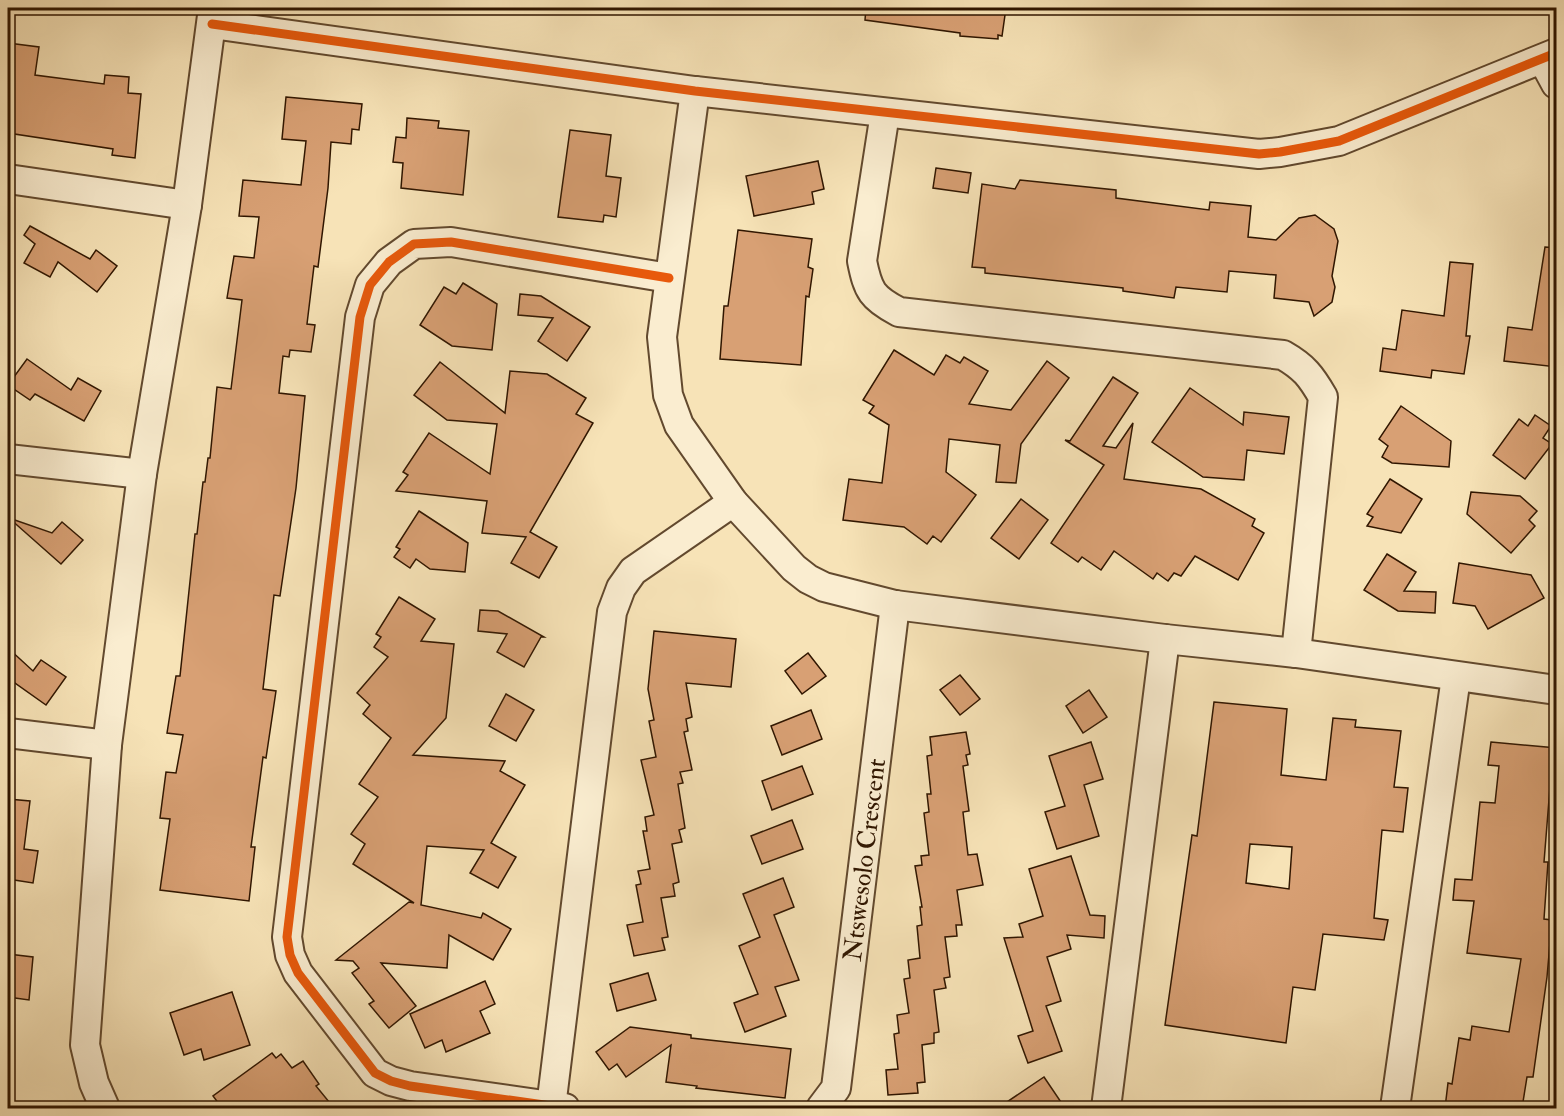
<svg xmlns="http://www.w3.org/2000/svg" width="1564" height="1116" font-family="'IM FELL Double Pica',serif">
  <style>
    .building { fill: #d8a074; stroke: #301600; stroke-width: 1.5; fill-rule: evenodd }
    .lines { fill: none; stroke-linecap: round; stroke-linejoin: round }
    .street-casing { stroke: #62492e; stroke-width: 32 }
    .street { stroke: #faedd0; stroke-width: 28 }
    .cycleway-casing { stroke: #faedd0; stroke-width: 13 }
    .cycleway { stroke: #e8590c; stroke-width: 9 }
    .labels { text-anchor: middle; stroke-width: 5; stroke-linejoin: round; paint-order: stroke }
    .street-label { font-size: 26px; fill: #301600; stroke: #faedd0 }
  </style>
  <rect width="100%" height="100%" fill="#f7e3b7"/>
  <filter id="stains"><feTurbulence type="fractalNoise" baseFrequency=".00333" numOctaves="4"/><feColorMatrix values="0 0 0 0 .2 0 0 0 0 .09 0 0 0 0 .02 0 0 0 .5 -.17"/></filter>
  <radialGradient id="worn" r=".72"><stop offset=".6" stop-color="#630" stop-opacity="0"/><stop offset="1" stop-color="#630" stop-opacity=".3"/></radialGradient>
  <!-- building -->
  <g class="building">
    <path d="M866,8h54l48,6 1,-6h37l-4,28 -4,-1v4l-38,-3v-3l-95,-13z"/>
    <path d="M8,43l31,4 -4,28 69,9 1,-9 24,2 -1,16 13,1 -6,64 -23,-3 1,-6 -105,-16z"/>
    <path d="M286,97l76,7 -3,26 -7,-1 -1,15 -20,-2 -3,46 -10,79 -4,-1 -7,58 8,1 -4,27 -21,-2 -1,7 -6,-1 -4,37 26,3 -9,92 -16,108 -6,-1 -11,94 13,2 -10,67 -3,-1 -12,90h4l-6,54 -89,-11 10,-71 -10,-1 6,-46 10,1 7,-38 -16,-2 9,-57h4l15,-142h2l6,-52h2l3,-24h2l7,-71 14,2 11,-89 -15,-2 7,-42 20,2 5,-41 -20,-1 4,-36 58,5 5,-44 -24,-2z"/>
    <path d="M407,118l32,3 -1,7 31,3 -6,64 -62,-7 2,-25 -10,-1 3,-25 10,1z"/>
    <path d="M570,130l41,5 -5,41 15,2 -5,39 -12,-2 -1,7 -45,-5z"/>
    <path d="M818,161l6,28 -12,3 2,12 -60,12 -8,-40z"/>
    <path d="M936,168l35,5 -3,20 -35,-5z"/>
    <path d="M1020,180l96,10v8l93,12 1,-8 41,4 -3,31 28,3 23,-22 16,-3 19,14 4,12 -6,35 3,11 -3,15 -18,14 -5,-14 -35,-4 2,-23 -47,-4 -2,21 -51,-5 -2,11 -51,-7v-3l-138,-15v-5l-13,-1 10,-83 33,5z"/>
    <path d="M30,226l60,33 6,-9 21,16 -20,26 -39,-30 -8,15 -26,-14 11,-19 -11,-9z"/>
    <path d="M738,230l74,9 -4,28 5,2 -4,28 -3,-1 -5,69 -81,-6 4,-53h4z"/>
    <path d="M1545,247l12,1v119l-53,-6 4,-34 24,3z"/>
    <path d="M1450,262l23,2 -7,72h4l-6,38 -32,-4 -1,8 -51,-7 3,-23 13,2 6,-40 42,6z"/>
    <path d="M463,283l34,21 -5,46 -40,-4 -32,-21 24,-38 12,7z"/>
    <path d="M520,294l21,2 49,31 -23,34 -29,-20 15,-23 -35,-3z"/>
    <path d="M894,350l40,25 12,-20 14,8 4,-6 24,14 -19,33 42,6 36,-49 22,17 -48,66 -5,39 -20,-1 4,-37 -51,-6 -3,33 30,23 -35,47 -8,-6 -6,8 -23,-17 -61,-7 6,-41 33,4 7,-58 -20,-12 5,-7 -11,-6z"/>
    <path d="M27,359l44,31 7,-12 23,13 -17,30 -49,-27 -5,6 -22,-15z"/>
    <path d="M440,362l65,51 5,-42 37,3 39,24 -10,16 17,9 -63,109 27,15 -18,31 -28,-15 15,-26 -44,-4 5,-32 -91,-10 12,-16 -5,-3 26,-39 61,41 7,-50 -50,-4 -33,-25z"/>
    <path d="M1113,377l25,16 -35,53 13,2 17,-25 -9,56 77,10 54,30 -3,7 12,7 -26,47 -43,-24 -14,20 -7,-3 -6,8 -11,-8 -4,6 -39,-28 -13,19 -19,-13 -4,5 -27,-19 53,-78 -39,-25 5,1z"/>
    <path d="M1190,388l53,37 1,-13 45,5 -5,37 -37,-4 -3,30 -41,-3 -51,-35z"/>
    <path d="M1401,406l50,35 -2,26 -57,-4 -10,-6 6,-11 -9,-7z"/>
    <path d="M1535,415l16,11 -8,12 9,6 -27,35 -32,-24 26,-36 9,7z"/>
    <path d="M1390,479l32,20 -21,34 -34,-7 6,-9 -6,-3z"/>
    <path d="M1471,492l49,4 17,15 -8,9 6,6 -24,27 -44,-39z"/>
    <path d="M1021,499l27,21 -29,39 -28,-21z"/>
    <path d="M419,511l49,32 -3,29 -35,-3 -14,-10 -6,9 -16,-11 6,-8 -4,-2z"/>
    <path d="M9,518l43,15 10,-11 21,18 -22,24z"/>
    <path d="M1387,554l29,18 -12,19 32,1 -1,21 -37,-2 -34,-21z"/>
    <path d="M1459,563l72,12 13,23 -56,31 -13,-23 -22,-3z"/>
    <path d="M399,597l36,22 -14,22 33,3 -8,74 -33,37 92,6 -5,10 25,14 -34,58 25,14 -18,31 -28,-15 14,-23 -57,-4 -6,59 60,13 2,-5 28,16 -18,31 -44,-25 -2,33 -66,-5 35,43 -27,22 -20,-24 5,-3 -22,-28 7,-5 -6,-7 -17,-1 73,-58 5,1 -61,-39 12,-20 -14,-10 27,-37 -19,-13 32,-46 -28,-24 7,-9 -13,-12 31,-36 -14,-10 7,-10 -5,-3z"/>
    <path d="M480,610l18,1 46,26h-3l-17,30 -27,-15 10,-18 -29,-3z"/>
    <path d="M654,631l82,8 -5,48 -45,-4 6,34 -6,2 2,12 -4,1 8,38 -12,2 3,11 -5,1 7,44 -6,2 3,12 -10,2 7,38 -6,2 2,12 -14,2 7,39 -6,1 3,12 -31,6 -7,-31 16,-3 -7,-37 5,-1 -3,-13 12,-2 -7,-38h4l-2,-14 9,-2 -13,-55 15,-3 -7,-36 5,-1 -6,-31z"/>
    <path d="M8,648l25,23 8,-11 25,17 -20,28 -38,-27z"/>
    <path d="M808,653l18,23 -24,18 -17,-23z"/>
    <path d="M960,675l20,24 -20,16 -20,-25z"/>
    <path d="M1089,690l18,27 -24,16 -17,-27z"/>
    <path d="M506,694l28,16 -18,31 -27,-15z"/>
    <path d="M1214,702l73,7 -6,66 45,5 7,-62 23,2 -1,7 46,4 -7,56 14,1 -5,44 -21,-2 -8,88 14,2 -4,20 -61,-6 -8,56 -22,-3 -7,56 -121,-18 27,-190 5,1zM1250,844l42,3 -3,42 -43,-6z"/>
    <path d="M811,710l11,29 -40,16 -11,-29z"/>
    <path d="M966,732l4,22 -4,1 2,10 -5,1 6,45 -6,1 5,43 9,-1 6,31 -26,5 5,35h-6l1,11 -12,1 5,40 -6,1 2,10 -12,2 5,42 -5,1v10l-12,2 3,37 -8,1 1,10 -30,2 -2,-25 12,-1 -4,-35 5,-1 -2,-18 12,-2 -5,-34 6,-1 -2,-18 12,-2 -3,-32 5,-1 -2,-18h2l-7,-41 7,-1 -1,-9 8,-1 -5,-42 5,-1 -2,-18h4l-4,-38 5,-1 -2,-18z"/>
    <path d="M1091,742l12,37 -19,6 15,51 -42,13 -12,-37 20,-6 -16,-50z"/>
    <path d="M1491,742l66,6v40l-7,-1 -6,75h4l-4,57 8,1 -5,57 -14,100h-6l-5,31h-77l3,-25 4,1 7,-46 11,2 2,-14 37,6 12,-73 -54,-6 7,-52 -21,-1 2,-21 17,1 8,-78 15,1 4,-37 -11,-1z"/>
    <path d="M802,766l11,28 -41,16 -10,-29z"/>
    <path d="M8,799l22,2 -6,48 14,2 -5,32 -25,-4z"/>
    <path d="M792,820l11,29 -41,15 -11,-28z"/>
    <path d="M1071,856l19,59 15,1 -1,22 -37,-3 4,14 -24,8 14,44 -15,5 16,45 -34,12 -10,-27 15,-5 -29,-93 19,-1 -4,-13 24,-8 -14,-47z"/>
    <path d="M783,878l11,29 -20,8 25,65 -24,7 11,29 -41,16 -11,-29 24,-9 -19,-48 21,-9 -17,-43z"/>
    <path d="M8,954l25,3 -4,43 -21,-3z"/>
    <path d="M648,973l8,27 -39,11 -7,-27z"/>
    <path d="M485,981l10,23 -15,7 10,22 -44,19 -4,-12 -17,8 -15,-34z"/>
    <path d="M232,992l18,53 -46,15 -3,-11 -17,6 -14,-42z"/>
    <path d="M630,1027l61,8v3l100,11 -6,49 -89,-10 1,-2 -31,-4 5,-37 -45,32 -9,-13 -8,6 -13,-18z"/>
    <path d="M272,1053l4,5 5,-4 11,14 11,-7 16,23 -3,2 18,22h-112l-9,-12z"/>
    <path d="M1044,1077l21,31h-67z"/>
  </g>
  <g class="lines">
    <!-- street casing -->
    <g class="street-casing">
      <g id="street">
        <path d="M212,24l483,67 564,63 21,-2 59,-11 217,-88"/>
        <path d="M1543,60l13,24"/>
        <path d="M695,91l-33,246 6,58 11,30 54,77 61,66 14,11 16,8 71,18 270,34 131,14 260,37"/>
        <path d="M885,113l-23,148c6,30 10,37 37,51l384,43c21,12 28,21 40,42l-27,256"/>
        <path d="M8,179l179,26"/>
        <path d="M8,459l134,15"/>
        <path d="M8,733l99,12"/>
        <path d="M551,1107l61,-495 9,-24 12,-17 100,-69"/>
        <path d="M105,1108l-11,-25 -9,-38 22,-300 35,-271 45,-269 26,-197"/>
        <path d="M565,1108l-155,-22 -19,-5 -16,-8 -77,-100 -8,-18 -3,-18 73,-620 10,-32 19,-23 25,-18 37,-2 218,36"/>
        <path id="s1" d="M821,1108l15,-20 59,-483"/>
        <path d="M1106,1108l59,-469"/>
        <path d="M1395,1108l61,-431"/>
      </g>
    </g>
    <!-- street -->
    <use href="#street" class="street"/>
    <!-- cycleway casing -->
    <g class="cycleway-casing">
      <g id="cycleway">
        <path d="M212,24l483,67 564,63 21,-2 59,-11 217,-88"/>
        <path d="M565,1108l-155,-22 -19,-5 -16,-8 -77,-100 -8,-18 -3,-18 73,-620 10,-32 19,-23 25,-18 37,-2 218,36"/>
      </g>
    </g>
    <!-- cycleway -->
    <use href="#cycleway" class="cycleway"/>
  </g>
  <g class="labels">
    <!-- street labels -->
    <g class="street-label">
      <text dy="9" stroke="none"><textPath href="#s1" startOffset="255">Ntswesolo Crescent</textPath></text>
    </g>
  </g>
  <!-- margin -->
  <rect width="1564" height="1116" fill="none" stroke="#f7e3b7" stroke-width="30"/>
  <rect x="9" y="9" width="1546" height="1098" fill="none" stroke="#301600" stroke-width="3"/>
  <rect x="15" y="15" width="1534" height="1086" fill="none" stroke="#301600" stroke-width="1.5"/>
  <rect width="100%" height="100%" filter="url(#stains)"/>
  <rect width="100%" height="100%" fill="url(#worn)"/>
</svg>
